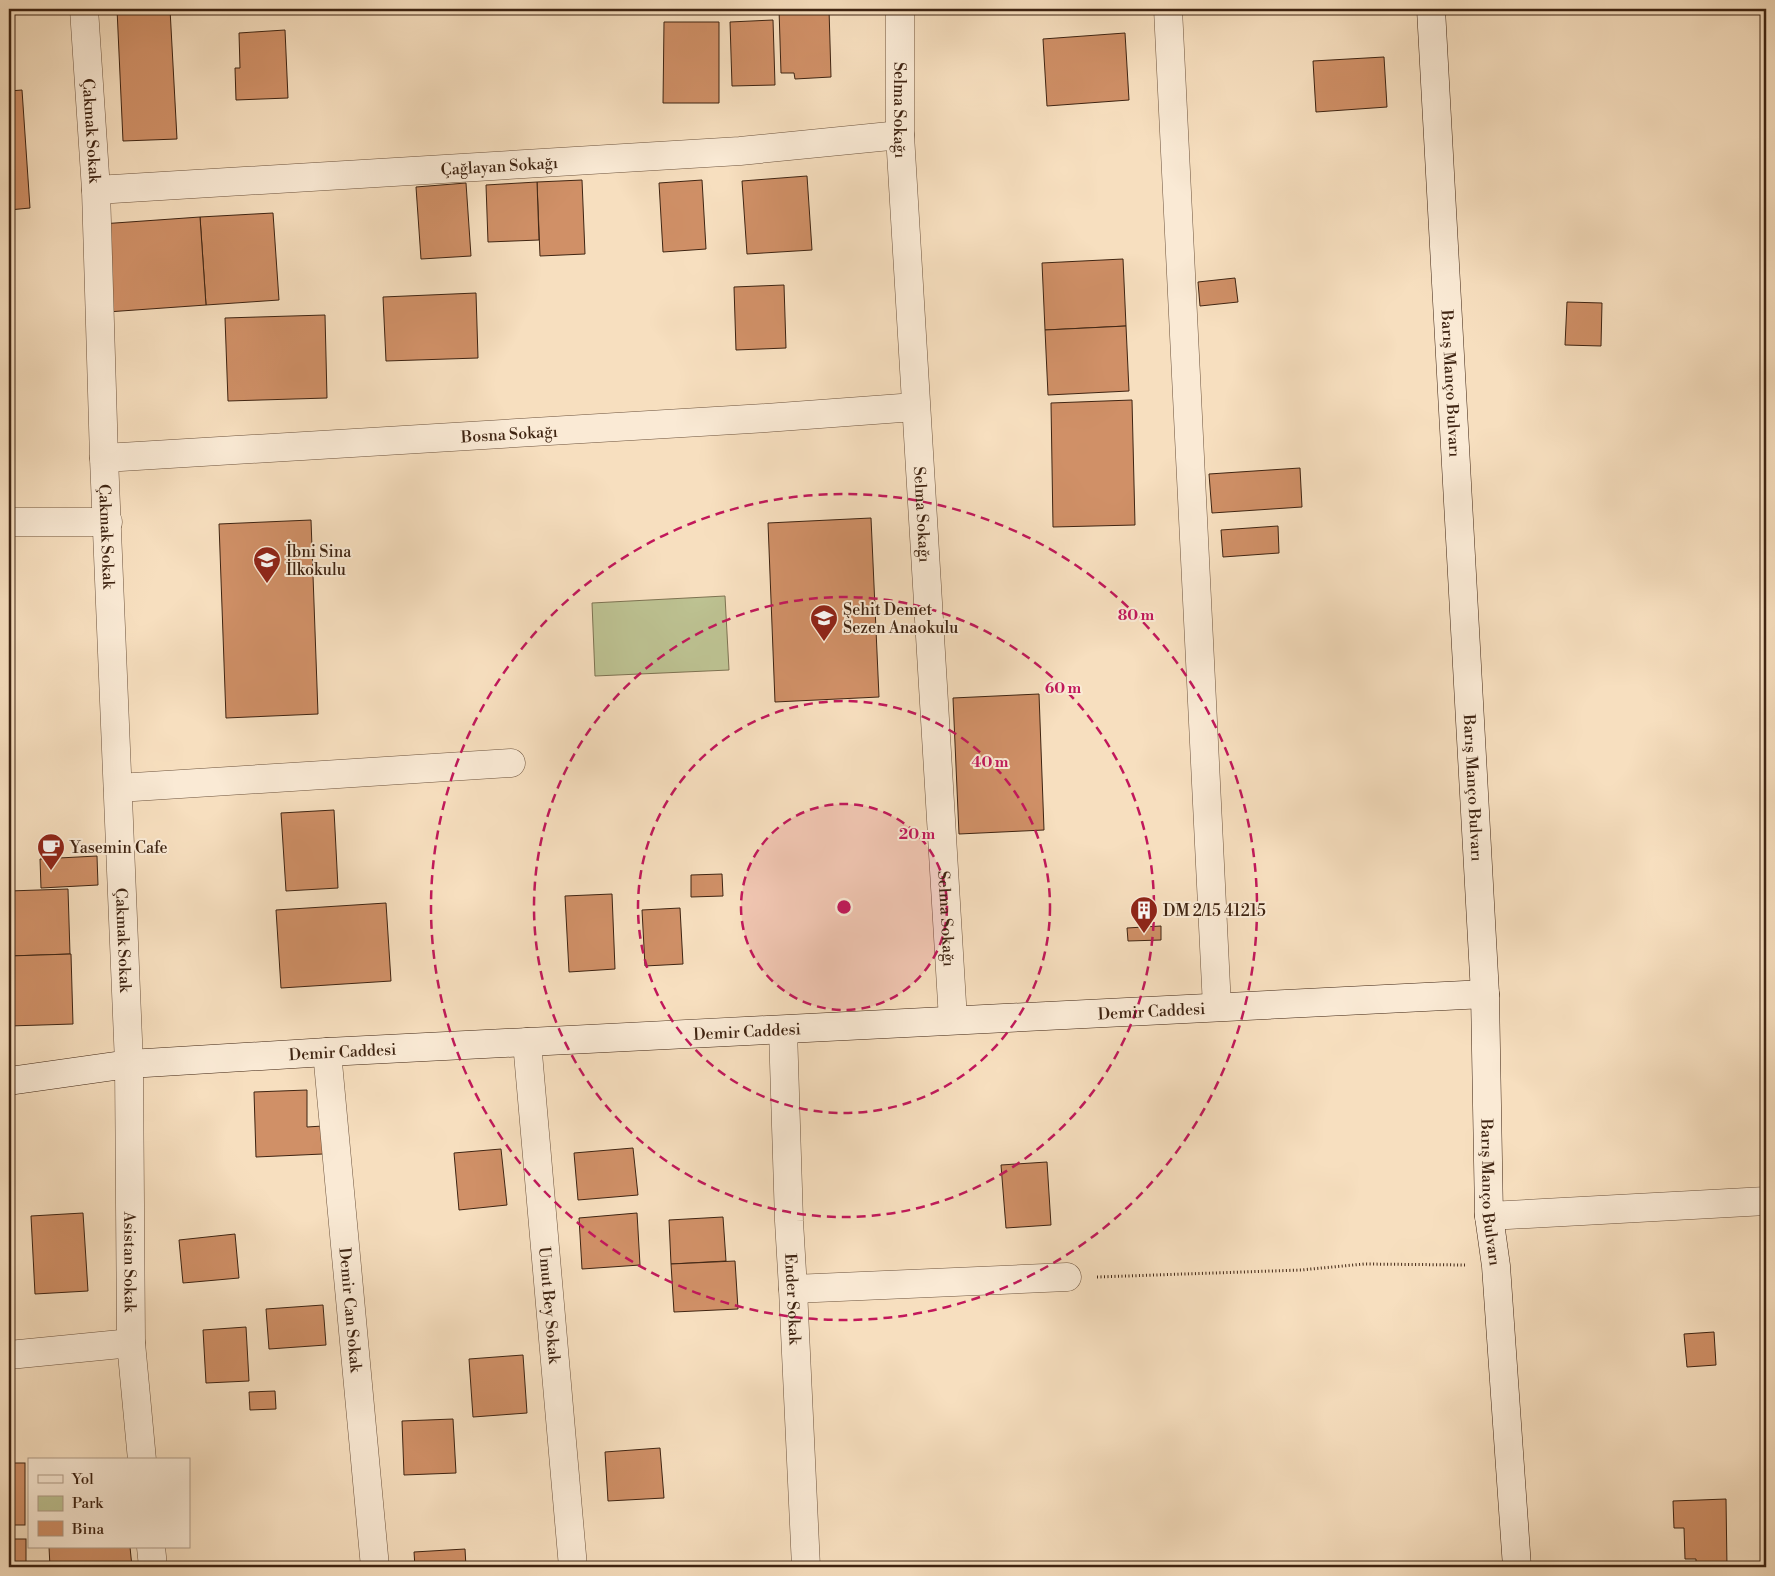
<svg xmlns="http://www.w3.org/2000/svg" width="1775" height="1576" font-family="'Libre Bodoni',serif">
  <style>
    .green { fill: #bdc292; stroke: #7e7352 }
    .building { fill: #d09067; stroke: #3f2412 }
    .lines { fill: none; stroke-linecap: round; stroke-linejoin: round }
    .street-casing { stroke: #6d533d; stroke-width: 29 }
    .secondary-casing { stroke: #3f2412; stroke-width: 29 }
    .path { stroke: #3f2412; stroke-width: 3; stroke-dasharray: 1 2.5; stroke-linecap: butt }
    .street { stroke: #faead5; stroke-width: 28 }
    .secondary { stroke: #faead5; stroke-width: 28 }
    .ring { fill: none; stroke: #c2185b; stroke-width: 2.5; stroke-dasharray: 9 6 }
    .labels { text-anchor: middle; stroke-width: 4; stroke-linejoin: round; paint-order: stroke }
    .street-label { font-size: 16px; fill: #3f2412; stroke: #faead5 }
    .poi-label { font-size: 16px; fill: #3f2412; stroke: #faead5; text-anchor: start }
    .centre { fill: #c2185b; stroke: #faead5; stroke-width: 2.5 }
    .ring-label { font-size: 15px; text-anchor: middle; font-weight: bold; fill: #c2185b; stroke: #faead5; stroke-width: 4; stroke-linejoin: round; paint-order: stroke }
  </style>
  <rect width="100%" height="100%" fill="#f7dfbf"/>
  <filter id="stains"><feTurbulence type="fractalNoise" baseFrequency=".004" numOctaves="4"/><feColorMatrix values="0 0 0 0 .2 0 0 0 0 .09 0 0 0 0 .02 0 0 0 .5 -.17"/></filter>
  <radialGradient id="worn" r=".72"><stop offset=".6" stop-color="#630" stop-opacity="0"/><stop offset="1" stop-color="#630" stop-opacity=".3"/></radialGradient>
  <!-- green -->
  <path class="green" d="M725,596l4,74 -134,6 -3,-73z"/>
  <!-- building -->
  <g class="building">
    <path d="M117,9h53l7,130 -54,2z"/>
    <path d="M779,9h50l2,68 -36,2 -1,-6h-13z"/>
    <path d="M773,20l2,65 -43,1 -2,-64z"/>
    <path d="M664,22h55v81h-56z"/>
    <path d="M285,30l3,68 -52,2 -1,-32h5l-1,-35z"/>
    <path d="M1125,33l4,67 -82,6 -4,-67z"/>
    <path d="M1384,57l3,50 -71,5 -3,-51z"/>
    <path d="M22,90l8,118 -21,2v-119z"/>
    <path d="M807,176l5,74 -65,4 -5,-73z"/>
    <path d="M582,180l3,74 -45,2 -3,-74z"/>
    <path d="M702,180l4,69 -43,3 -4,-69z"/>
    <path d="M537,182l2,58 -51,2 -2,-57z"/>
    <path d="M466,183l5,73 -50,3 -5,-72z"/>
    <path d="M273,213l6,87 -73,5 -6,-88z"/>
    <path d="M200,217l6,88 -99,7 -6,-88z"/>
    <path d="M1123,259l3,67 -81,4 -3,-67z"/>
    <path d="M1235,278l3,24 -38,4 -2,-24z"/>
    <path d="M784,285l2,63 -50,2 -2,-63z"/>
    <path d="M476,293l2,65 -92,3 -3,-64z"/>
    <path d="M1567,302l35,1 -1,43 -36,-1z"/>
    <path d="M325,315l2,83 -99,3 -3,-83z"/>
    <path d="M1126,326l3,65 -81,4 -3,-65z"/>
    <path d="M1132,400l3,125 -82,2 -2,-124z"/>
    <path d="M1300,468l2,39 -90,6 -3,-39z"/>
    <path d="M871,518l8,179 -104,5 -7,-179z"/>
    <path d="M311,520l7,194 -92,4 -7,-194z"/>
    <path d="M1278,526l1,27 -56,4 -2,-27z"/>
    <path d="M1039,694l5,136 -85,4 -6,-136z"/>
    <path d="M334,810l4,78 -52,3 -5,-78z"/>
    <path d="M97,856l1,29 -57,3 -1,-29z"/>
    <path d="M722,874l1,22 -32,1v-22z"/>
    <path d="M68,889l2,65 -61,2v-65z"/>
    <path d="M612,894l3,75 -46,3 -4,-76z"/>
    <path d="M386,903l5,78 -110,7 -5,-78z"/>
    <path d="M680,908l3,56 -38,2 -3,-56z"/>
    <path d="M1161,926v14l-33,1 -1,-13z"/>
    <path d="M71,954l2,70 -64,2v-70z"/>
    <path d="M307,1090v37l16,-1v28l-67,3 -2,-65z"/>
    <path d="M633,1148l5,47 -60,5 -4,-47z"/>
    <path d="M501,1149l6,56 -48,5 -5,-57z"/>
    <path d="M1047,1162l4,63 -45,3 -5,-63z"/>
    <path d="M83,1213l5,78 -53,3 -4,-78z"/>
    <path d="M637,1213l3,52 -58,4 -3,-51z"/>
    <path d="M723,1217l3,44 -55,3 -2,-44z"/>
    <path d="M235,1234l4,44 -56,5 -4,-43z"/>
    <path d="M735,1261l3,48 -64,3 -3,-48z"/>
    <path d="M323,1305l3,40 -57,4 -3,-40z"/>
    <path d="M246,1327l3,54 -43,2 -3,-53z"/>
    <path d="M1714,1332l2,33 -29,2 -3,-33z"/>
    <path d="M523,1355l4,58 -54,4 -4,-58z"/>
    <path d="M275,1391l1,18 -26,1 -1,-18z"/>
    <path d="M453,1419l3,54 -52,2 -2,-54z"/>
    <path d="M660,1448l4,50 -56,3 -3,-49z"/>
    <rect x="9" y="1463" width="16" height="62"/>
    <path d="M1726,1499l1,68h-31v-8h-11l-1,-31h-10l-1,-27z"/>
    <rect x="9" y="1539" width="17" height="28"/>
    <path d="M49,1547h81l2,20h-82z"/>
    <path d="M465,1549l1,18h-51l-1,-15z"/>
  </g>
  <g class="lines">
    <!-- street casing -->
    <g class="street-casing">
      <g id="street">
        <path id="s1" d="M84,9l12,181 8,268 25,606 2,279 11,117"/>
        <path id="s2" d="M900,9v126l53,885"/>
        <path d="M1168,9l49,998"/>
        <path id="s3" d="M96,190l644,-39 160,-16"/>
        <path id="s4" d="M104,458l662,-40 149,-11"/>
        <path d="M9,522h99"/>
        <path d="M118,788l393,-25"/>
        <path id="s5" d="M783,1030l6,191 4,68 13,278"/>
        <path id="s6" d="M527,1042l46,525"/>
        <path id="s7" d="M327,1052l48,515"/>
        <path d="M1489,1216l277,-15"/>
        <path d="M793,1289l274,-12"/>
        <path d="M9,1355l122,-12"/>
        <path d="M151,1547l2,20"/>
      </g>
    </g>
    <!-- secondary casing -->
    <g class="secondary-casing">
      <g id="secondary">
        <path id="s8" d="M1431,9l54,985 4,222 7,50 21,301"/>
        <path id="s9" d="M9,1081l120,-17 198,-12 1158,-58"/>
      </g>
    </g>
    <!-- path -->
    <path class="path" d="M1097,1277l204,-7 63,-6 101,1"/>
    <!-- street -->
    <use href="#street" class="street"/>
    <!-- secondary -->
    <use href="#secondary" class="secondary"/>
  </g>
  <!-- distance rings -->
  <circle cx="844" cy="907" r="103" fill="#c2185b" fill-opacity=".12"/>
  <g class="ring">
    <circle cx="844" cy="907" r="103"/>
    <circle cx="844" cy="907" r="206"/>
    <circle cx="844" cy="907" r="310"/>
    <circle cx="844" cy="907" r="413"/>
  </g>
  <!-- icons -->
  <defs>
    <g id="school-pin" transform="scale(1.4375)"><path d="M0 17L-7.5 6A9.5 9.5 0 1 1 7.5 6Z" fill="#8f2418" stroke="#faead5"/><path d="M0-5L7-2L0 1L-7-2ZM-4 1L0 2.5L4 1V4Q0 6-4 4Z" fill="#fff"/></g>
    <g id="cafe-pin" transform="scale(1.4375)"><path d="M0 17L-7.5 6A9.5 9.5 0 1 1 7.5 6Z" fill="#8f2418" stroke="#faead5"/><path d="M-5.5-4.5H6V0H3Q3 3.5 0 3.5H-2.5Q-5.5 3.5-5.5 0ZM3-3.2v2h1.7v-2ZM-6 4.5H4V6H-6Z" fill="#fff"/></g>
    <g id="building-pin" transform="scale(1.4375)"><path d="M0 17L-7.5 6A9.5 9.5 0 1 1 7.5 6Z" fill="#8f2418" stroke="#faead5"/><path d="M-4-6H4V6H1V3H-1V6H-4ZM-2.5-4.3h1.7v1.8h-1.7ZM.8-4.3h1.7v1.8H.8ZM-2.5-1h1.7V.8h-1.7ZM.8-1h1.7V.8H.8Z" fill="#fff"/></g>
  </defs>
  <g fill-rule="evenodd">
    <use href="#school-pin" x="267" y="560"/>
    <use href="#school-pin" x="824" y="618"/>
    <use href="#cafe-pin" x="51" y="847"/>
    <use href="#building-pin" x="1144" y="910"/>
  </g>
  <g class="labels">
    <!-- street labels -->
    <g class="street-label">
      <text dy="6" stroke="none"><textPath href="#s2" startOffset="101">Selma Sokağı</textPath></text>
      <text dy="6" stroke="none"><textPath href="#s1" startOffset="122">Çakmak Sokak</textPath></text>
      <text dy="6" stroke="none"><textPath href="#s3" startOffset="404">Çağlayan Sokağı</textPath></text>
      <text dy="6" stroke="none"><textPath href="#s8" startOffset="375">Barış Manço Bulvarı</textPath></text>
      <text dy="6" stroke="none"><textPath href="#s4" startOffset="406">Bosna Sokağı</textPath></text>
      <text dy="6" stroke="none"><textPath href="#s2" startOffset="506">Selma Sokağı</textPath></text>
      <text dy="6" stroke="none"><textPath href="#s1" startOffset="528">Çakmak Sokak</textPath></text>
      <text dy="6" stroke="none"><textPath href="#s8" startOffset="780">Barış Manço Bulvarı</textPath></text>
      <text dy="6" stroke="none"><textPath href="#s2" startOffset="911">Selma Sokağı</textPath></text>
      <text dy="6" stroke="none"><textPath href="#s1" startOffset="932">Çakmak Sokak</textPath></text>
      <text dy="6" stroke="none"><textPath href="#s9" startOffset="1145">Demir Caddesi</textPath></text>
      <text dy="6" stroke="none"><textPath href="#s9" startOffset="740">Demir Caddesi</textPath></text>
      <text dy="6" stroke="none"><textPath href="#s9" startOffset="335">Demir Caddesi</textPath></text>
      <text dy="6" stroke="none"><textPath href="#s8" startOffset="1185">Barış Manço Bulvarı</textPath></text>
      <text dy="6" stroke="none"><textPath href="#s1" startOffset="1254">Asistan Sokak</textPath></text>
      <text dy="6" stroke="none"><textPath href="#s5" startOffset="269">Ender Sokak</textPath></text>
      <text dy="6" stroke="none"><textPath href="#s6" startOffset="264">Umut Bey Sokak</textPath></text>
      <text dy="6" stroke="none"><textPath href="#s7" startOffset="259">Demir Can Sokak</textPath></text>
    </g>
    <!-- poi labels -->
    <g class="poi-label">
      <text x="286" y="557">İbni Sina<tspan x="286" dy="18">İlkokulu</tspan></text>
      <text x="843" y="615">Şehit Demet<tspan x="843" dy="18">Sezen Anaokulu</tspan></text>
      <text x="70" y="853">Yasemin Cafe</text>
      <text x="1163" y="916">DM 2/15 41215</text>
    </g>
  </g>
  <circle cx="844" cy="907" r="8" class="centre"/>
  <g class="ring-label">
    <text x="1136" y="620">80 m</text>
    <text x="1063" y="693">60 m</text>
    <text x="990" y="767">40 m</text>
    <text x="917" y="839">20 m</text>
  </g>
  <!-- margin -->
  <rect width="1775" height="1576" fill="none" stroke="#f7dfbf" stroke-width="30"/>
  <rect x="10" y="10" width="1755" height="1556" fill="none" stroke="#3f2412" stroke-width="2.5"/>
  <rect x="15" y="15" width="1745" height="1546" fill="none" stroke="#3f2412"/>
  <!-- legend -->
  <rect x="28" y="1458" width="162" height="90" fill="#faead5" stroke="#af9b87"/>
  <rect x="38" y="1475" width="25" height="8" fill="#faead5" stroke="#af9b87"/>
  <text x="72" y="1484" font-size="15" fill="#3f2412">Yol</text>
  <rect x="38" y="1496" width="25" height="15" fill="#bdc292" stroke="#af9b87"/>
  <text x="72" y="1508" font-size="15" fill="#3f2412">Park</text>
  <rect x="38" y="1521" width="25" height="15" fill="#d09067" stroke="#af9b87"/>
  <text x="72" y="1534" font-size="15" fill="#3f2412">Bina</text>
  <rect width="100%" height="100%" filter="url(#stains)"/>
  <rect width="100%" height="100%" fill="url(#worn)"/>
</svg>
